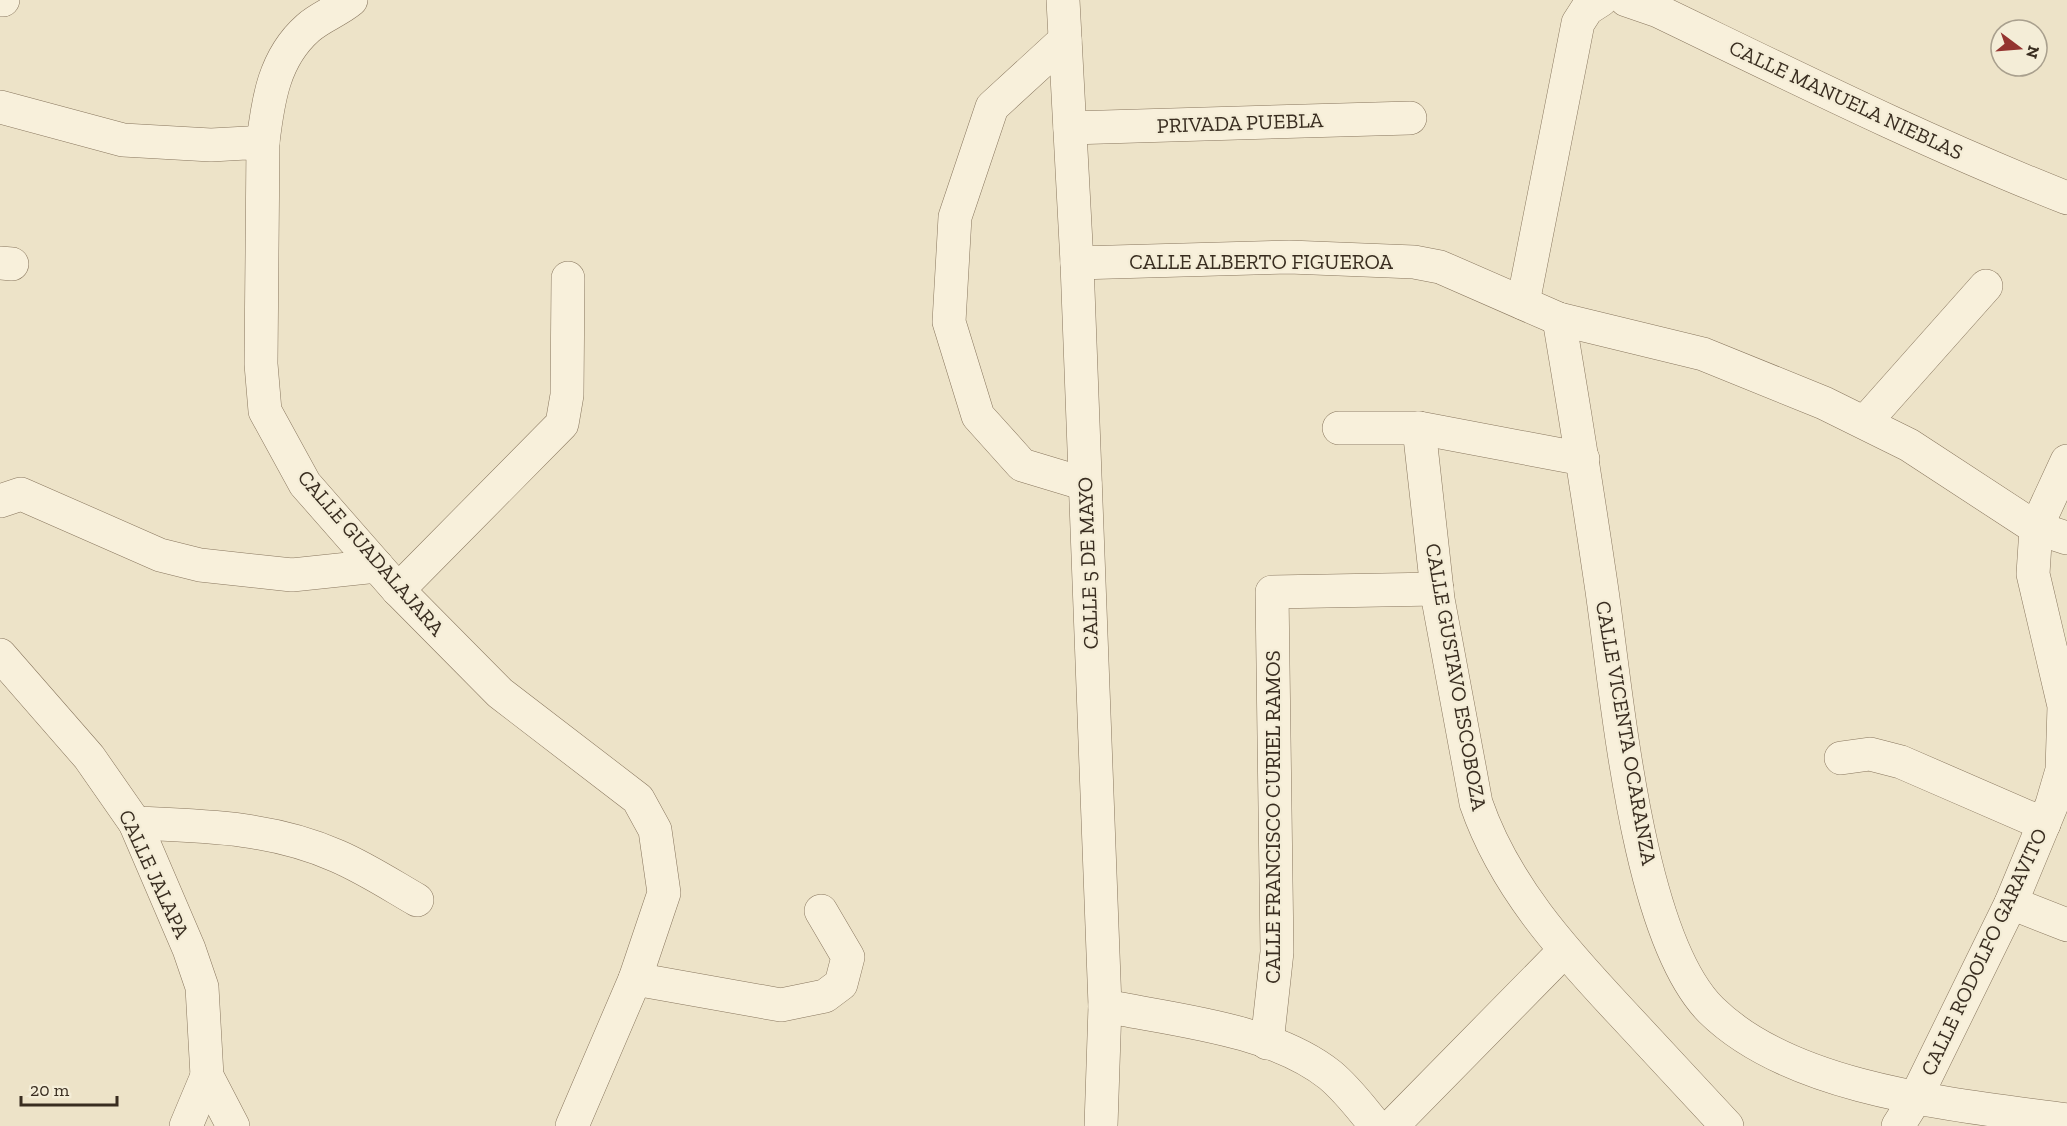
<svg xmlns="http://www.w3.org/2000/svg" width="2067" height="1126" font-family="'Zilla Slab',serif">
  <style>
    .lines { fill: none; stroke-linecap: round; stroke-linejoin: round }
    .minor-casing { stroke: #88765e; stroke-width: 34 }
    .minor { stroke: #f8f0db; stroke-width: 33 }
    .labels { text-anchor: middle; stroke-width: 4.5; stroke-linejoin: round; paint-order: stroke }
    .street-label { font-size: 21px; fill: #392d20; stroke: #f4edd7 }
  </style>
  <rect width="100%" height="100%" fill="#ede3c8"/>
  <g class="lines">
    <!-- minor casing -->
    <g class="minor-casing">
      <g id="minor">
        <path d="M0,0h3"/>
        <path d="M1063,0l14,263 28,743 -4,120"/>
        <path d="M1626,0l32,11c135,65 269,132 409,187"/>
        <path d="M1065,40l-73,67 -37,110 -6,105 29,94 44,49 63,19"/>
        <path d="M0,107l123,33 88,5 52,-3 -2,222 4,47 40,73 93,106 102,103 138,106 17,31 9,63 -29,86 -63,147"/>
        <path d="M1070,128l340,-10"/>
        <path d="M263,142c5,-42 11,-84 45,-114 12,-11 30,-17 43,-28"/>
        <path d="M0,263l12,1"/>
        <path d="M1077,263l212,-6 125,5 26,5 119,52 144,35 121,49 85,42 127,83 31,10"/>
        <path d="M1523,303l55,-280 9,-14 14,-9"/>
        <path d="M1559,319c15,88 29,177 42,265 16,107 35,351 110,426 82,81 247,95 356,110"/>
        <path d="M1866,421l120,-135"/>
        <path d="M1339,428h80l164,31"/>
        <path d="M1419,428l19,171 38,204c28,82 86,146 145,209 35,38 71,76 106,114"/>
        <path d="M0,501l21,-7 139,61 40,10 92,10 85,-9"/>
        <path d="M398,590l164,-166 5,-29 1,-117"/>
        <path d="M0,655l89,102 46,66 54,126 13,38 5,89 26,50"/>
        <path d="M1841,758l29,-4 31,8 143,62"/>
        <path d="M135,823c69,3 137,4 202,33 28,12 54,29 80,44"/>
        <path d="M2011,903l56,22"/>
        <path d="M635,979l146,26 44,-9 16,-12 7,-27 -27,-46"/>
        <path d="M1105,1006c70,14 167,23 225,69 18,15 31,33 46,51"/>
        <path d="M1267,1043l10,-91 -5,-360 165,-3"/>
        <path d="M186,1126l21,-50"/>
        <path d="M1392,1126l172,-175"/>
        <path d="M1898,1126l17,-27 96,-196 41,-99 10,-34 2,-64 -31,-132 3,-46 31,-67"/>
      </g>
    </g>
    <!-- minor -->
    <use href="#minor" class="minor"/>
  </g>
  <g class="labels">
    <!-- street labels -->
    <g class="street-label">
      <text transform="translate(1846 100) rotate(25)" y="7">CALLE MANUELA NIEBLAS</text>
      <text transform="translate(1240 123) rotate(-2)" y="7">PRIVADA PUEBLA</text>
      <text x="1261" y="269">CALLE ALBERTO FIGUEROA</text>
      <text transform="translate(371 553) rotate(49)" y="7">CALLE GUADALAJARA</text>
      <text transform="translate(1088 563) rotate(-92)" y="7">CALLE 5 DE MAYO</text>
      <text transform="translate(1456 677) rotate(80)" y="7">CALLE GUSTAVO ESCOBOZA</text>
      <text transform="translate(1626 733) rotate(80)" y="7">CALLE VICENTA OCARANZA</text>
      <text transform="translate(1273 817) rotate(-90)" y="7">CALLE FRANCISCO CURIEL RAMOS</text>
      <text transform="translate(154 874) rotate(65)" y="7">CALLE JALAPA</text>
      <text transform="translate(1984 952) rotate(-65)" y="7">CALLE RODOLFO GARAVITO</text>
    </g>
  </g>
  <!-- north arrow -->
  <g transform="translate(2019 48) rotate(106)"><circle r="28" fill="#f4edd7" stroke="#a9a08e" stroke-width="1.5"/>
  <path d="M0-4.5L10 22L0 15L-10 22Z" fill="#943430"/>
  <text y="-9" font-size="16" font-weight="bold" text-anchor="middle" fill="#392d20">N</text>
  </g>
  <!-- scale -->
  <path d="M21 1096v9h96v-9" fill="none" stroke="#392d20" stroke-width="3"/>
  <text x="30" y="1096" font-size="18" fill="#392d20" stroke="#f4edd7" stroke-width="4.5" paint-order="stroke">20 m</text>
</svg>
